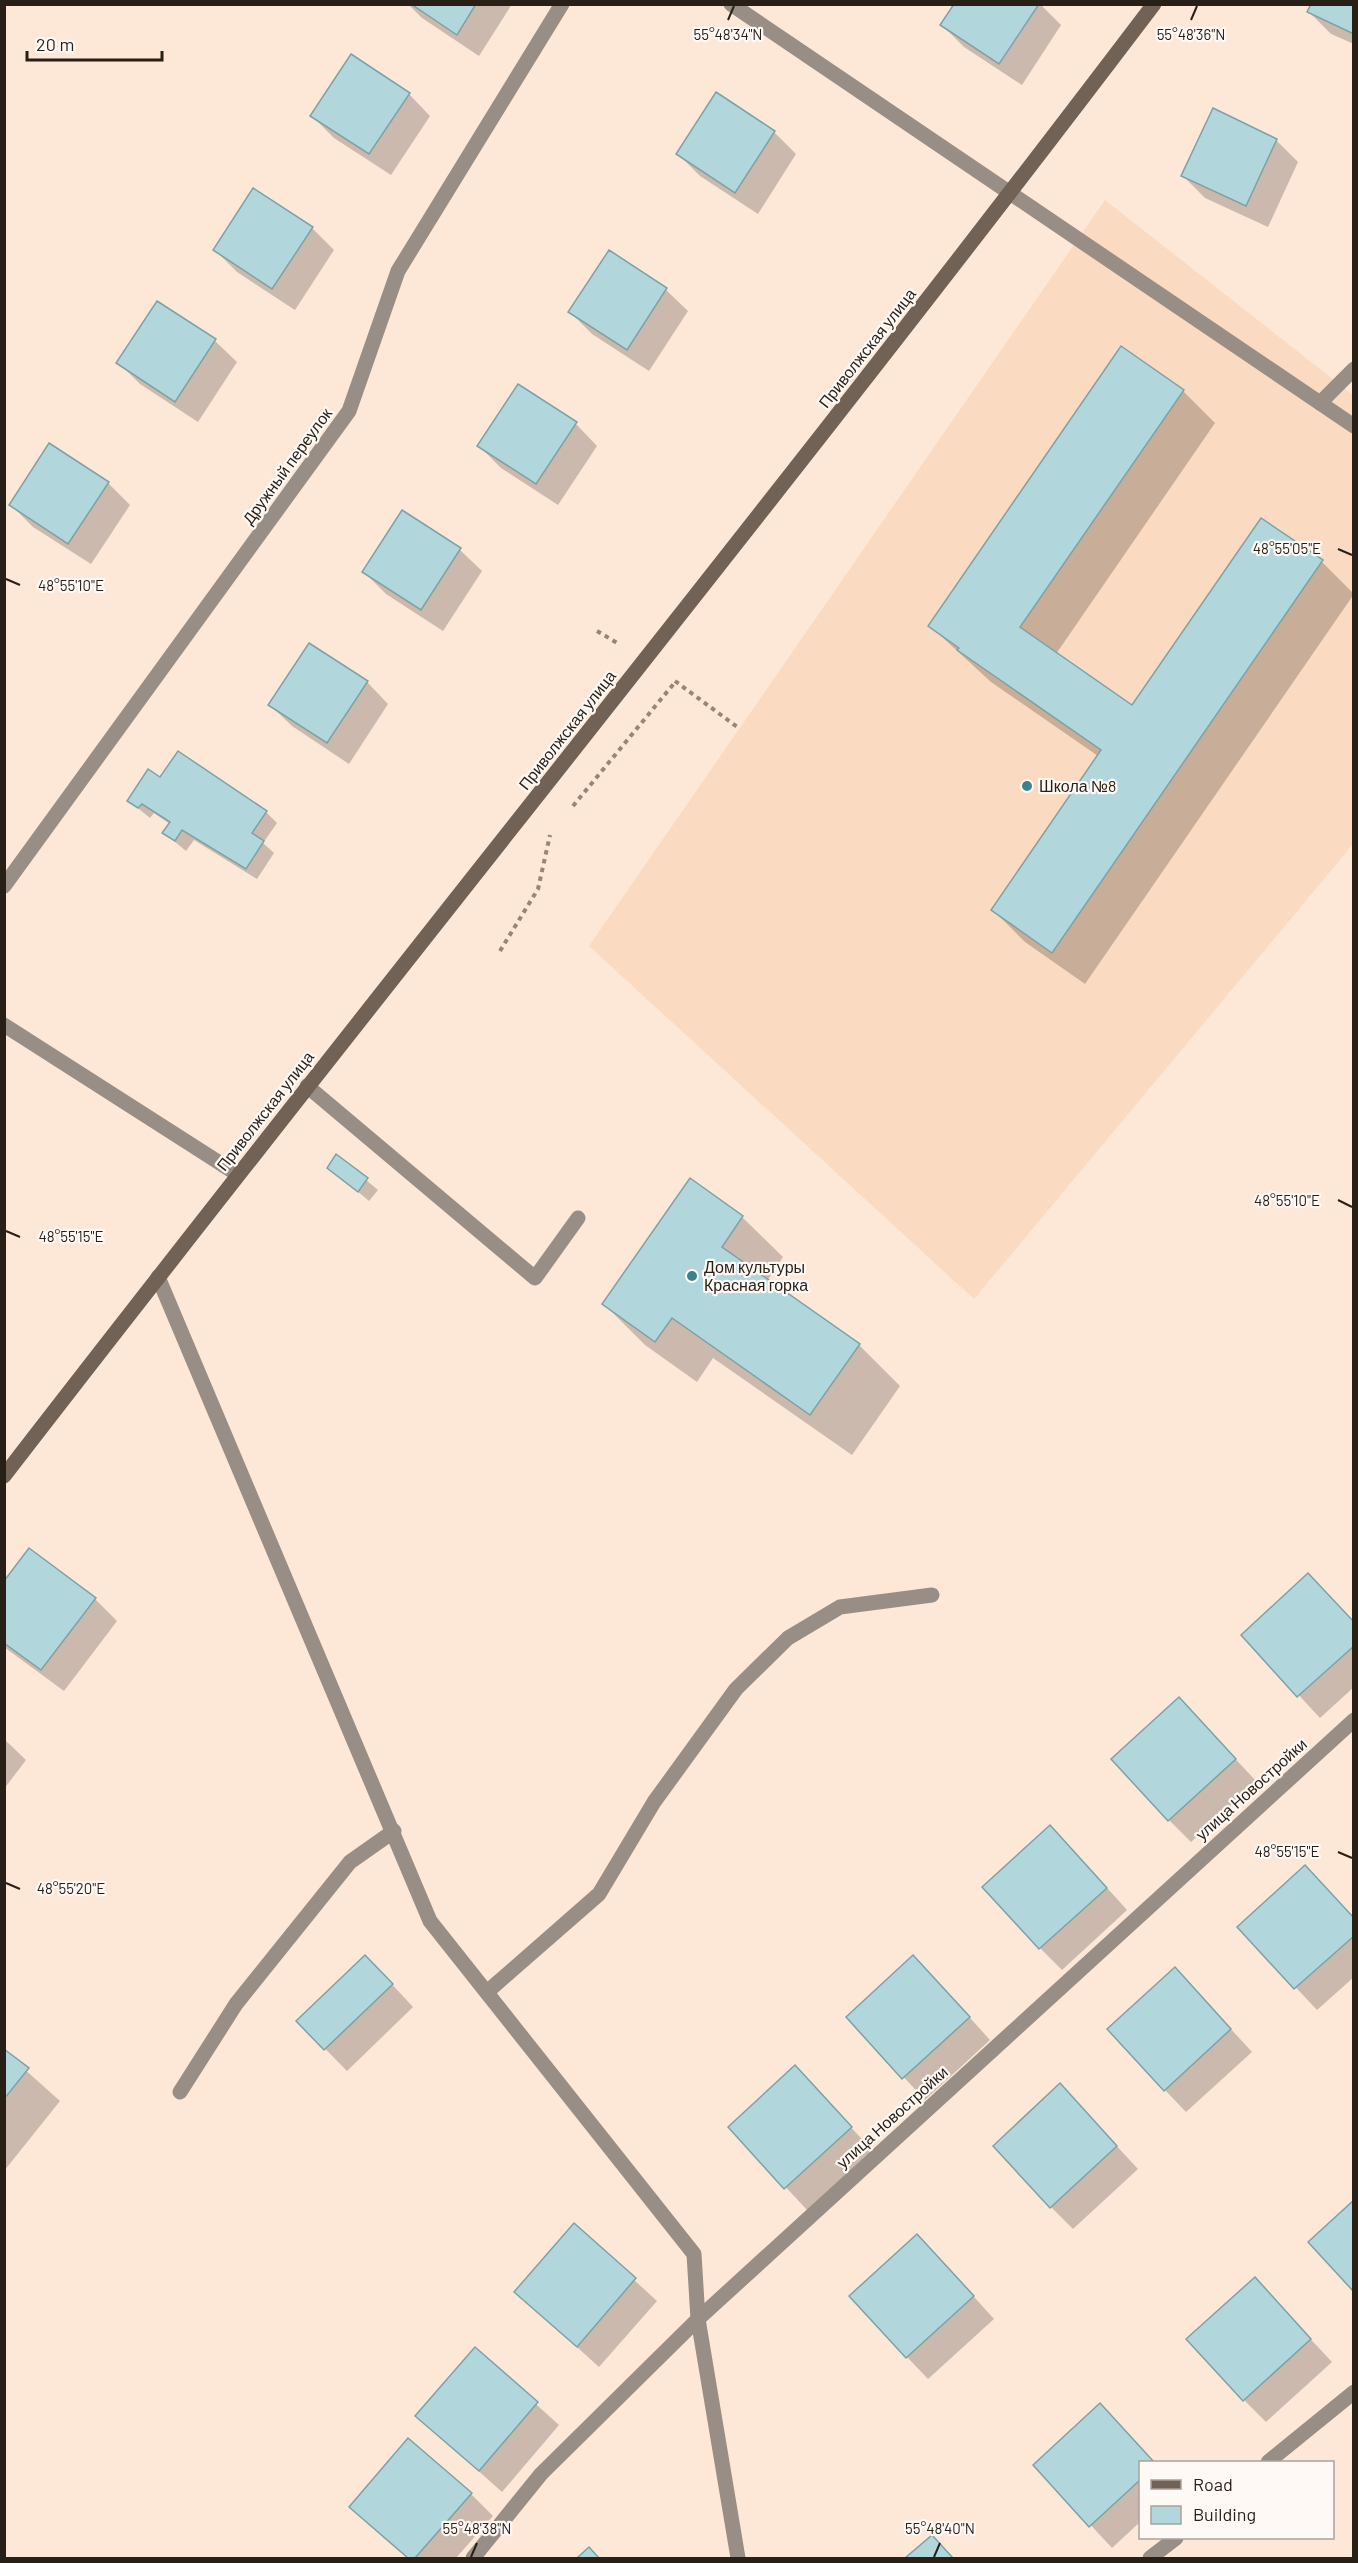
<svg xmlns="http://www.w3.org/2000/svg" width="1358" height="2563" font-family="Barlow,sans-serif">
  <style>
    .built { fill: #fadac0 }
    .shadow { fill: #0003 }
    .building { fill: #b1d7dc; stroke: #7da1a6; stroke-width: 1.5 }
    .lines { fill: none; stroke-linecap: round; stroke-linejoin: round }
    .path { stroke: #958679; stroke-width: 4; stroke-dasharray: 4.5 4.5; stroke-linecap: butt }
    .lane { stroke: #998e86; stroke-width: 15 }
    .street { stroke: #998e86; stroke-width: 15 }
    .secondary { stroke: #716255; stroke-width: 15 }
    .ticks { fill: none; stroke: #281f17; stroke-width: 2 }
    .poi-dot { fill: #3b828b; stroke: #fef9f5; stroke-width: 2 }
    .labels { text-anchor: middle; stroke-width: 4.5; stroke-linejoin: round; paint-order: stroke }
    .street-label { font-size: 16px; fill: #281f17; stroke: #fef9f5 }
    .poi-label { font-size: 16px; fill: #281f17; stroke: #fef9f5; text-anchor: start }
    .ticks-label { font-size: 15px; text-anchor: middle; fill: #281f17; stroke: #fef9f5; stroke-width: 4.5; stroke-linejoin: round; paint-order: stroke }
  </style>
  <rect width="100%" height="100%" fill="#fde8d7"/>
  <!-- built -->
  <path class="built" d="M1105,200l248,195v449l-379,455 -385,-353z"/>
  <!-- shadow -->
  <g class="shadow">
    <path d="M408,4h104l-33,52 -57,-38z"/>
    <path d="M955,4h85l21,21 -39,60 -58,-38 -22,-22z"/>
    <path d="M1354,4v40l-23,-10 -22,-22z"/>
    <path d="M409,94l21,22 -39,59 -57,-37 -22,-22z"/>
    <path d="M774,132l22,22 -38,60 -58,-38 -22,-22z"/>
    <path d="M1276,140l22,22 -30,65 -63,-29 -22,-22z"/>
    <path d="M312,228l22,22 -39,60 -58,-38 -22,-22z"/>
    <path d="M609,252l57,38 22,21 -39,60 -57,-37 -22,-22z"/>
    <path d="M157,303l58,38 22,21 -39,60 -58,-38 -22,-22z"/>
    <path d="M1183,391l32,32 -159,231 76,53 129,-187 61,42 32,32 -269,390 -60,-42 -32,-32 105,-154 -107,-74 -61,-56z"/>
    <path d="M576,424l21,22 -39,59 -57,-37 -22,-22z"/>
    <path d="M108,483l22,22 -39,59 -58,-37 -22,-22z"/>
    <path d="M403,512l57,38 22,21 -39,60 -57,-37 -22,-22z"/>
    <path d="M367,682l21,22 -39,60 -57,-38 -22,-21z"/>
    <path d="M161,779l105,33 11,11 -14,20 11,10 -17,26 -63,-39 -8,11 -22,-18 6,-9 -16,-11 -4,5 -21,-17z"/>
    <path d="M337,1156l41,34 -9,11 -40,-34z"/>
    <path d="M742,1217l41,40 -16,24 92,64 41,41 -48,69 -139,-97 -16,24 -52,-37 -41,-41z"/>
    <path d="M4,1583l91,16 22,22 -53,70 -60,-44z"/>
    <path d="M1354,1622v65l-34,31 -77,-83z"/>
    <path d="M1179,1699l78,83 -66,60 -22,-22z"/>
    <path d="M4,1739l22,21 -22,29z"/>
    <path d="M1072,1849l55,61 -65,60 -22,-22z"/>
    <path d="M1354,1918v59l-37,33 -78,-83z"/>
    <path d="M387,1979l26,28 -66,64 -49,-50z"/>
    <path d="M935,1979l55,61 -65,60 -77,-83z"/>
    <path d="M1196,1991l56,61 -66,60 -21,-22z"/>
    <path d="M4,2051l56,50 -56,70z"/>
    <path d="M795,2067l77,83 -65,60 -77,-83z"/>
    <path d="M1060,2085l78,84 -65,60 -22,-22z"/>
    <path d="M574,2225l83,76 -58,66 -83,-75z"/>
    <path d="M939,2258l55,61 -66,60 -21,-22z"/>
    <path d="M1254,2279l78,83 -66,60 -22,-22z"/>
    <path d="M475,2349l84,76 -57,67 -85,-76z"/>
    <path d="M1122,2427l32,35h-14v60l-28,26 -77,-83z"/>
    <path d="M471,2494l22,22 -37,42h-49l-56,-51z"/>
    <path d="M932,2537l21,21h-45z"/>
  </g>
  <!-- building -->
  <g class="building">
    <path d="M411,4h65l-19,31z"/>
    <path d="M954,4h85l-40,60 -59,-39z"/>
    <path d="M1311,4h43v30l-47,-22z"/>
    <path d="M351,54l59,39 -41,61 -59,-38z"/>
    <path d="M716,92l59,39 -40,62 -59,-39z"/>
    <path d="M1213,108l64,31 -31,67 -65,-30z"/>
    <path d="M253,188l60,39 -41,62 -59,-39z"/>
    <path d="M609,250l58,38 -40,62 -59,-38z"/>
    <path d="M157,301l59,38 -41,63 -59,-39z"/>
    <path d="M1121,346l63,44 -164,237 112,78 129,-187 62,42 -271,393 -61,-43 110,-160 -144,-100 2,-2 -31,-22z"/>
    <path d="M518,384l59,38 -41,62 -59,-38z"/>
    <path d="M49,443l60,39 -41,62 -59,-39z"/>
    <path d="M402,510l59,38 -40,62 -59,-38z"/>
    <path d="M309,643l59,38 -41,62 -59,-38z"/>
    <path d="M178,751l89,60 -15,22 12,8 -18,28 -64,-39 -7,11 -13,-8 8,-11 -28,-18 -4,4 -11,-7 21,-32 12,8z"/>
    <path d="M336,1154l32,24 -10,14 -31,-24z"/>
    <path d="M690,1178l53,38 -21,31 138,97 -50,71 -138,-97 -17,24 -53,-38z"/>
    <path d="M29,1548l67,50 -55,72 -37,-27v-62z"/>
    <path d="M1308,1573l46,49v24l-57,51 -56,-62z"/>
    <path d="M1179,1697l57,62 -68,62 -57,-62z"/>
    <path d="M1050,1825l57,63 -68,61 -57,-62z"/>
    <path d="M1305,1865l49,53v18l-60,53 -57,-62z"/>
    <path d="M365,1955l28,29 -69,66 -28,-29z"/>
    <path d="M913,1955l57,62 -68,62 -56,-62z"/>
    <path d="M1175,1967l56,62 -67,62 -57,-62z"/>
    <path d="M4,2049l25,19 -25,31z"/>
    <path d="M795,2065l57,62 -68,62 -56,-62z"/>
    <path d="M1060,2083l57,63 -67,62 -57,-62z"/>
    <path d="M1354,2200v92l-46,-50z"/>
    <path d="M574,2223l62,55 -59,69 -63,-55z"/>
    <path d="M917,2234l57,62 -68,62 -57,-62z"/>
    <path d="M1255,2277l56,62 -68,62 -57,-62z"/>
    <path d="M475,2347l63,55 -59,69 -64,-55z"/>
    <path d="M1100,2403l54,59h-14v18l-51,47 -56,-62z"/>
    <path d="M408,2438l64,55 -57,65h-7l-59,-51z"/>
    <path d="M932,2535l21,23h-48z"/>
    <path d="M589,2547l10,11h-22z"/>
  </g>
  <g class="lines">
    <!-- path -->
    <g class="path">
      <path d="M597,631l22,13"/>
      <path d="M675,681l65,48"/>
      <path d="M573,806l103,-125"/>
      <path d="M500,951l38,-62 12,-54"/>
    </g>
    <!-- lane -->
    <g class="lane">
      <path d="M307,1086l228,192 43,-60"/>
      <path d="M487,1992l112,-98 55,-92 82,-113 52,-51 52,-31 92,-12"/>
      <path d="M180,2092l56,-88 114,-142 44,-31"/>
    </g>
    <!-- street -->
    <g class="street">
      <path d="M731,4l623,422"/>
      <path d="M1320,403l34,-34"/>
      <path d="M4,886l345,-475 49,-140 164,-267"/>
      <path d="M4,1025l233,149"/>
      <path d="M158,1277l272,644 264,333 4,65 40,239"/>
      <path d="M1268,2462l86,-70"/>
      <path d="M473,2558l68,-84 157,-155 656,-599"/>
      <path d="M1150,2558l26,-20"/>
    </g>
    <!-- secondary -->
    <path class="secondary" d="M4,1476c380,-493 774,-976 1150,-1472"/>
  </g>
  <!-- ticks -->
  <path class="ticks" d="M728,20l6,-14M1191,20l6,-14M1338,549l14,6M6,579l14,6M1338,1200l14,7M6,1231l14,6M1338,1852l14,6M6,1883l14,6M471,2557l6,-14M934,2557l6,-14"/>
  <!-- markers -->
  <g class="poi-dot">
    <circle cx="1027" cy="786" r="6"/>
    <circle cx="692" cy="1276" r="6"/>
  </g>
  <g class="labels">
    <!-- street labels -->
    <g class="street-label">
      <text transform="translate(867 348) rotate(-52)" y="6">Приволжская улица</text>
      <text transform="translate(287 466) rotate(-54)" y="6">Дружный переулок</text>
      <text transform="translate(567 730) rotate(-52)" y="6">Приволжская улица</text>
      <text transform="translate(265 1111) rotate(-52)" y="6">Приволжская улица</text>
      <text transform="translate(1251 1789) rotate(-42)" y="6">улица Новостройки</text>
      <text transform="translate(892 2117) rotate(-42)" y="6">улица Новостройки</text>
    </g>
    <!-- poi labels -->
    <g class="poi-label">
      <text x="1039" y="792">Школа №8</text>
      <text x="704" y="1273">Дом культуры<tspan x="704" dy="18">Красная горка</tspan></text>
    </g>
  </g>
  <g class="ticks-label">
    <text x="728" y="40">55°48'34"N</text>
    <text x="1191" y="40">55°48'36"N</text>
    <text x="1287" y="554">48°55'05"E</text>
    <text x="71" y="591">48°55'10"E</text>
    <text x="1287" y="1206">48°55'10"E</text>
    <text x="71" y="1242">48°55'15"E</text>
    <text x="1287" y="1857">48°55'15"E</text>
    <text x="71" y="1894">48°55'20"E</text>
    <text x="477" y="2534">55°48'38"N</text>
    <text x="940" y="2534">55°48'40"N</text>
  </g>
  <!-- border -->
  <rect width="1358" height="2563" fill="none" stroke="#281f17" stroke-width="12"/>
  <!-- legend -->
  <rect x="1139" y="2461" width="195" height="78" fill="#fef9f5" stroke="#a8a29c" stroke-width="1.5"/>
  <rect x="1151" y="2480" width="30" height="9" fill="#716255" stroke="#a8a29c" stroke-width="1.5"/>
  <text x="1193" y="2491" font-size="18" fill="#281f17">Road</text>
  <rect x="1151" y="2506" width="30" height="18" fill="#b1d7dc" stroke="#a8a29c" stroke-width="1.5"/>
  <text x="1193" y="2521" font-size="18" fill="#281f17">Building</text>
  <!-- scale -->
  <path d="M27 51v9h135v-9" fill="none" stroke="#281f17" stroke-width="3"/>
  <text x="36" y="51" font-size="18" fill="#281f17" stroke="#fef9f5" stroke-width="4.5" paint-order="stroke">20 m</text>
</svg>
